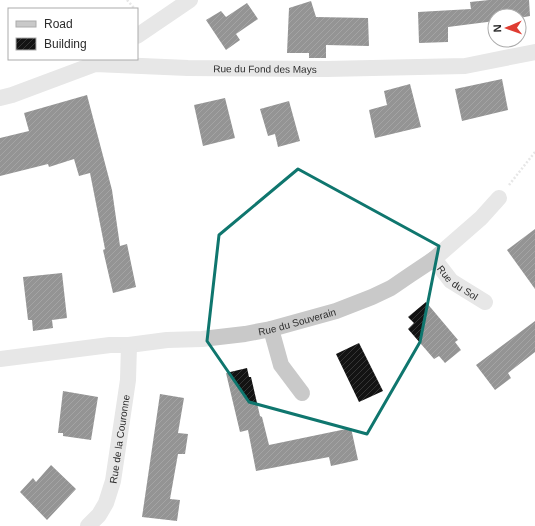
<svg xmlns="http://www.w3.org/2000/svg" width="535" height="526" font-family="Helvetica,sans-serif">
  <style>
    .building { fill: url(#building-hatch) }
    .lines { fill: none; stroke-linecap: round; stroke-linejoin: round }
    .path { stroke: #c9c9c9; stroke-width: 2.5; stroke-dasharray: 2 2; stroke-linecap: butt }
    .street { stroke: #c9c9c9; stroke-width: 16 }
    .marked { fill: none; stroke: #0f766e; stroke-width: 3; stroke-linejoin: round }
    .labels { text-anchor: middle; stroke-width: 4; stroke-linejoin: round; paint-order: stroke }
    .street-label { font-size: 10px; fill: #2c2c2c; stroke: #fff }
  </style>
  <defs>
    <pattern id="building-hatch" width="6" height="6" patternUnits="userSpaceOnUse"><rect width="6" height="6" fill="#131313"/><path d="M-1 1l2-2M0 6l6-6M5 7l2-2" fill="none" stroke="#363636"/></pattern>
  </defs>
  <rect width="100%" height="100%" fill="#fff"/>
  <!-- building -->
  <g class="building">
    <path d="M489,0h40l1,16 -11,2v-2h-24v5l-47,6v15l-29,1 -1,-31 53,-3 -1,-7z"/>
    <path d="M311,1l5,16 52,1 1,28 -43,-1v13h-17v-5h-22l2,-45z"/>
    <path d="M247,3l11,16 -22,15 4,6 -14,10 -20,-30 15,-9 5,6z"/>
    <path d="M502,79l6,31 -46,11 -7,-32z"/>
    <path d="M410,84l11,43 -46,11 -6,-28 18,-5 -3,-14z"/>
    <path d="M87,95l25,95 8,56 7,-2 9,43 -23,6 -10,-43 2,-1 -15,-76 -11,3 -5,-17 -25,8 -1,-3 -48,12v-38l29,-7 -5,-18z"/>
    <path d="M225,98l10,40 -32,8 -9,-41z"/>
    <path d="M289,101l11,40 -22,6 -3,-13 -7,2 -8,-27z"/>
    <path d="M535,229v60l-28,-39z"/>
    <path d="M62,273l5,45 -15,2 1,8 -20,3 -1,-11h-4l-5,-43z"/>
    <path d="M426,302l32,38 -3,2 6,8 -16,13 -6,-7 -5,3 -26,-30 6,-6 -6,-6z"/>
    <path d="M535,321v31l-27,21 3,5 -16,12 -19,-25z"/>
    <path d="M359,343l24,48 -24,11 -23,-48z"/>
    <path d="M247,368l2,9h2l9,39 2,1 7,28 82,-17 7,32 -27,6 -2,-9 -73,14 -8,-41 -8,2 -14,-59z"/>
    <path d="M63,391l35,6 -7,43 -28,-4v-3h-5z"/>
    <path d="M160,394l24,4 -6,35 10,1 -3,20h-7l-8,45 10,1 -3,21 -35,-4z"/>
    <path d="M51,465l25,24 -29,31 -27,-28 13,-14 3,4z"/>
  </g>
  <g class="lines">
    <!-- path -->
    <g class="path">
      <path d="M127,0l8,9"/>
      <path d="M509,185l26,-33"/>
    </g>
    <!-- street -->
    <g class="street">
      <path d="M137,36l53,-36"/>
      <path id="s1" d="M0,98l12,-3 83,-31 93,4 138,1 139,-3 70,-14"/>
      <path id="s2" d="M434,259l17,22 34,21"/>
      <path d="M271,329l10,36 21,28"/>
      <path id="s3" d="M0,359l110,-14h19l38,-5 35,-1 43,-5 26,-5 65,-18 36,-14 19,-9 19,-13 24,-16 47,-41 18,-20"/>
      <path id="s4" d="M88,526l11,-11 7,-12 7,-22 15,-101 1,-35"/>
    </g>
  </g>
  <!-- marked area -->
  <path d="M0 0H535V526H0ZM298,169l141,77 -19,96 -53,92 -118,-32 -42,-61 12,-106z" fill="#fff" fill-opacity=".55" fill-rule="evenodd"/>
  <path class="marked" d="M298,169l141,77 -19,96 -53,92 -118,-32 -42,-61 12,-106z"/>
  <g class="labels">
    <!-- street labels -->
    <g class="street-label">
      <text dy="4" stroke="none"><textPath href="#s1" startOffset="271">Rue du Fond des Mays</textPath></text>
      <text dy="4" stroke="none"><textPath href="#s2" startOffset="34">Rue du Sol</textPath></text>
      <text dy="4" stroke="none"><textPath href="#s3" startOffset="300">Rue du Souverain</textPath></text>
      <text dy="4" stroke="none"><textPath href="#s4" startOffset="95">Rue de la Couronne</textPath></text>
    </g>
  </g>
  <!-- legend -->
  <rect x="8" y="8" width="130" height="52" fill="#ffffff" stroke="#ababab"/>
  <rect x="16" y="21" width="20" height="6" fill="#c9c9c9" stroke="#ababab"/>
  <text x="44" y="28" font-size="12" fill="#2c2c2c">Road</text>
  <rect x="16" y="38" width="20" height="12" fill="url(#building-hatch)" stroke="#ababab"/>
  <text x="44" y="48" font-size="12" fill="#2c2c2c">Building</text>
  <!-- north arrow -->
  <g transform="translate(507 28) rotate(268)"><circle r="19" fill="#ffffff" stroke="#ababab"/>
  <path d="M0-3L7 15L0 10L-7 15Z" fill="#df3c32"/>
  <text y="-6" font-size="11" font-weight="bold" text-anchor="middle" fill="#2c2c2c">N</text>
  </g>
</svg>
